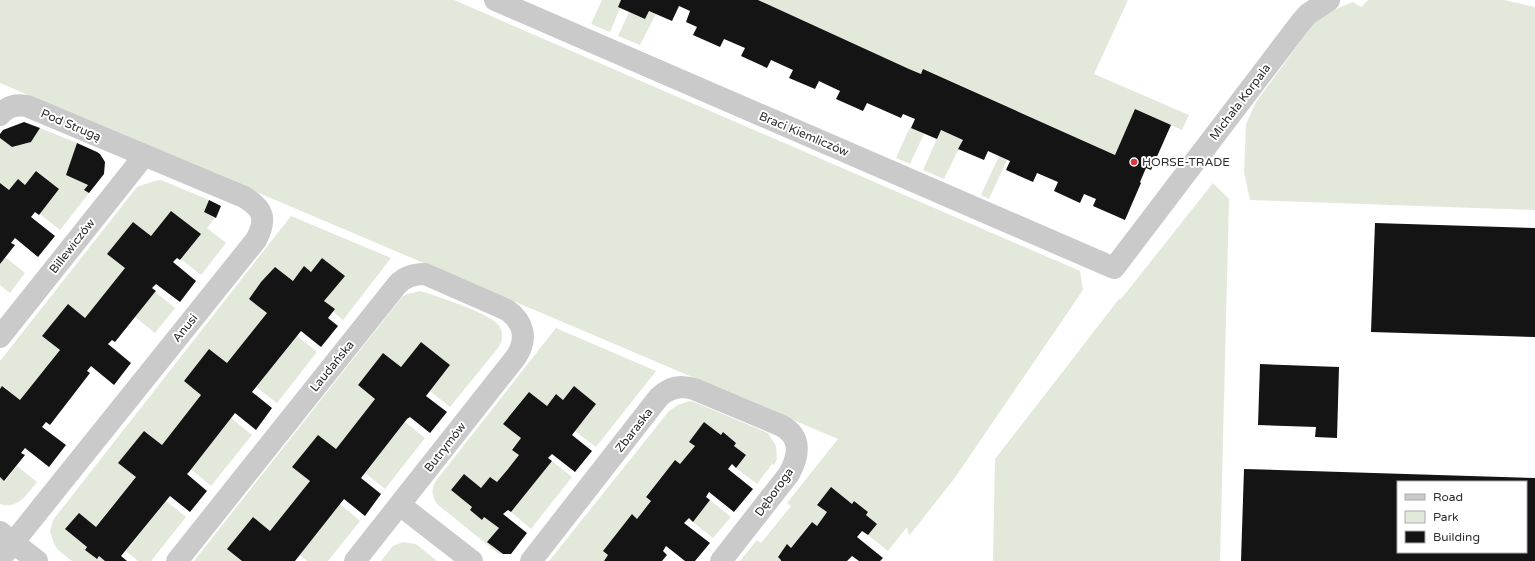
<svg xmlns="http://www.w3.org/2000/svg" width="1535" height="561" font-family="'Varela Round',sans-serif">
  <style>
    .green { fill: #e2e9db }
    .building { fill: #141414; fill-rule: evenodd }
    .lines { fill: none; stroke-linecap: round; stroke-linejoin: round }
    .minor { stroke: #cacaca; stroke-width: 22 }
    .poi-dot { fill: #d83a40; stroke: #fff; stroke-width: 1.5 }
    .labels { text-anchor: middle; stroke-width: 4; stroke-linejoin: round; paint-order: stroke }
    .street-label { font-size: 12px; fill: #2d2d2d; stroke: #fff }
    .poi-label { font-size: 12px; fill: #2d2d2d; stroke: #fff; text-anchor: start }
  </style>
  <rect width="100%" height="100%" fill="#fff"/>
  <!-- green -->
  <g class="green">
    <path d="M0,0h454l626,271 3,19 -129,189 -45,57 -2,-9 -19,24 -20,-16 9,-11 -11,-9 2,-3 -14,-11 -2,3 -21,-16 -14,16 10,8 -10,14 -6,-4 -20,26 -4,-3 -9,12 3,3v1h-41l17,-21 4,3 30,-37 -4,-3 51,-64 -838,-356z"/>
    <path d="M602,0h19l-3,7 2,1 -10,24 -19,-8z"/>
    <path d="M758,0h370l-34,74 95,41 -7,15 -47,-21 -20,46 -191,-86 -3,5 -12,-5z"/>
    <path d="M1368,0h136l31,7v203l-285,-10 -6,-28 2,-48 10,-22 63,-86 34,-14 8,5z"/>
    <path d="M649,11l7,3 -16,31 -22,-9 11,-24 16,7z"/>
    <path d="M910,127l14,7 -14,30 -14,-6z"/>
    <path d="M40,128l37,15 -10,32 21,10 -4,5 5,3 -29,37 -20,-16 19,-25 -22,-18 -12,14 -7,-6 -9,11 -9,-7v-45l13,9 18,-5z"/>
    <path d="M941,130l22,10 -19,39 -21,-9z"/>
    <path d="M999,156l8,4 -18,39 -8,-4z"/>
    <path d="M161,180l48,20 -5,12 11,6 -8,10 19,15 -25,32 -20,-16 19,-25 -29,-23 -20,25 -18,-14 -12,16 4,30 -40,50 -17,-14 -26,32 18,14 -40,50 -17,-14 -3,3v-28l137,-174 17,-6z"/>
    <path d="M1213,183l16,16 -9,362h-227l2,-102 124,-160h2z"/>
    <path d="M291,216l100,42 -48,62 -11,-9 2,-2 -10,-8 20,-25 -22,-18 -11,14 -7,-5 -11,14 -18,-14 -26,32 18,14 -40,50 -18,-14 -25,32 17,14 -39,50 -18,-14 -26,32 18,14 -40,50 -17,-14 -13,16 21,18 -2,3 11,9 3,-3 6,5h-33l-14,-11 -4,-6 -4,-13 3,-11z"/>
    <path d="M5,257l20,16 -15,20 -10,-8v-21z"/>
    <path d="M420,291l7,2c15,5 67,22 73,34 4,8 2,15 -2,21l-48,59 -20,-16 20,-26 -29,-23 -20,25 -18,-14 -25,32 17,14 -39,50 -18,-14 -26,32 18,14 -40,50 -17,-14 -26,32 15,12h-48l208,-264 5,-3z"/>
    <path d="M155,292l20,16 -20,25 -20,-16z"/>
    <path d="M556,328l100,43 -60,76 -21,-16 21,-27 -22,-18 -11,14 -7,-6 -9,12 -18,-14 -26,32 18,14 -9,11 7,6 -22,27 -7,-5 -9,11 -17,-14 -13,16 21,17 -2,3 11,9 3,-2 15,11 -11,14 15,12h-4l-62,-50c-5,-7 -6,-14 -2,-22z"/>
    <path d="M297,336l20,16 -40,51 -21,-16z"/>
    <path d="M689,401l5,1 74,31 8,13 1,13 -3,6 -2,-1 -15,20 -21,-16 10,-13 -12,-9 2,-3 -13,-11 -2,3 -32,7 6,4 -15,18 -5,-4 -29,36 5,5 -14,18 -5,-5 -29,37 5,4 -4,6h-55l120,-150 9,-6z"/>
    <path d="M231,418l21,17 -41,51 -20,-17z"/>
    <path d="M405,422l20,16 -40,51 -20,-16z"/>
    <path d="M552,461l20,16 -41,52 -20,-17z"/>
    <path d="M17,466l20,16c-10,12 -19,28 -37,22v-27l5,4z"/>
    <path d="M710,500l21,17 -18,21 -20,-16z"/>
    <path d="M166,501l20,16 -35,44h-13l-12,-10z"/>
    <path d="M340,504l20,17 -32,40h-21l-7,-6z"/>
    <path d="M403,542l13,2 21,17h-56l12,-15z"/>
  </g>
  <!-- building -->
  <g class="building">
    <path d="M621,0h137l151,69 12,5 2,-5 192,86 20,-46 36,16 -20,45 -5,-2 -6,14 1,1 -16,37 -32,-14 3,-7 -12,-5 -4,9 -26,-12 4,-9 -21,-9 -4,9 -27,-12 4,-9 -22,-10 -4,9 -26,-11 5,-9 -22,-10 -4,9 -26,-11 4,-9 -12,-5 -2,4 -34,-15 -4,8 -27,-12 4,-8 -17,-8 -4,-2 -4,8 -26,-11 4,-8 -22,-10 -4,8 -26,-12 4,-8 -21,-9 -4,8 -27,-12 4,-8 -11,-5 4,-11 -11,-5 -7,15 -23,-10 -4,8 -27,-12z"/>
    <path d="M24,122l16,6 -9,14 -19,5 -12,-9v-4l3,-4z"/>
    <path d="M77,143l20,9 3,2 5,8 -1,12 -15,19 -5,-3 4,-5 -22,-10z"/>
    <path d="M36,171l23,18 -20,26 -4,-3 -4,5 24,19 -17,21 -23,-19 -4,5 4,2 -15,19v-81l9,7 9,-11 7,6z"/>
    <path d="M209,200l12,6 -5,12 -12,-6z"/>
    <path d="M171,211l30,23 -21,26 -3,-2 -4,4 23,19 -16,21 -24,-18 -4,4 4,3 -1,1 -40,50 -3,-2 -4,4 23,19 -17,22 -23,-19 -4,5 3,2 -40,52 -4,-3 -4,5 24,18 -17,22 -24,-19 -4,5 4,2 -21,26 -4,-4v-88l2,-3 18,14 40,-50 -18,-14 26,-32 17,14 40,-50 -18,-14 26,-32 18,14z"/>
    <path d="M1375,223l160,5v109l-164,-5z"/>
    <path d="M322,258l23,18 -21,25 11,8 -7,9 10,8 -17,21 -20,-16 -49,61 20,16 -16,22 -21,-17 -46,59 -2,2 20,17 -17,21 -20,-16 -49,60 6,5h-22l-6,-5 -2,3 -12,-9 2,-3 -22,-18 14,-16 17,14 40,-50 -18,-14 26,-32 18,14 39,-50 -17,-14 25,-32 18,14 40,-50 -18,-14 12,-17 14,-15 18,14 11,-15 7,6z"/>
    <path d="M421,342l29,23 -24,31 21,16 -17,21 -20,-16 -3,2 -46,59 20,16 -16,22 -21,-17 -49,62h-53l-15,-12 26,-32 17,14 40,-50 -18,-14 26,-32 18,14 39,-50 -17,-14 25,-32 18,14z"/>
    <path d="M1260,364l79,3 -2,71 -22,-1 1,-10 -58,-2z"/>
    <path d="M574,386l22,18 -24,31 20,16 -17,21 -23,-18 -4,4 4,3 -41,51 -3,-2 -5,4 24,19 -16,21h-8l-16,-12 12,-14 -15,-11 -2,3 -12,-10 2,-3 -21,-17 13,-16 17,14 9,-11 7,5 11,-13 11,-14 -7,-5 9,-12 -18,-14 26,-32 18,14 9,-12 7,6z"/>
    <path d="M704,422l17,13 2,-3 13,11 -2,3 12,9 -10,13 -4,-4 -4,5 25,20 -19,23 -25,-20 -3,5 4,3 -17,22 -4,-4 -5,5 26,20 -15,18h-10l-19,-15 -3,5 4,4 -5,6h-58l4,-6 -5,-4 29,-37 5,5 14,-18 -5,-4 29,-37 5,4 15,-18 -6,-4z"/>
    <path d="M1244,469l291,9v83h-294zM1398,482h128v70h-128z"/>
    <path d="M831,487l21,17 2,-3 14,11 -2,3 11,9 -9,11 -6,-4 -5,6 26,21 -3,3h-21l-7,-5 -5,5h-66v-1l-3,-3 9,-13 4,4 21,-26 5,4 10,-14 -10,-7z"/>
  </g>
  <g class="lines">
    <!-- minor -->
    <g class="minor">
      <path d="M495,0l619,268 187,-246 7,-8 21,-14"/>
      <path d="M0,115c7,-9 16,-11 27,-9l217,91c20,12 23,22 12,43l-256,319"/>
      <path d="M0,337l144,-181"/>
      <path d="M400,505l72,56"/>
      <path d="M0,532l37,29"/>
      <path d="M177,561l220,-276c7,-8 17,-11 28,-11l82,36c17,12 21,29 9,47l-161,204"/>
      <path d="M531,561l128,-164c10,-10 22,-12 35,-8l88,37c20,11 17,30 7,48l-68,87"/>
    </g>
  </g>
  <!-- markers -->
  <circle class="poi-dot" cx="1134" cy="162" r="4"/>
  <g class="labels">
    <!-- street labels -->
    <g class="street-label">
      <text transform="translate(1240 102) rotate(-53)" y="4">Michała Korpala</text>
      <text transform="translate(71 125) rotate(23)" y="4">Pod Strugą</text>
      <text transform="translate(804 134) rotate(23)" y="4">Braci Kiemliczów</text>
      <text transform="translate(72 246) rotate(-52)" y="4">Billewiczów</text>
      <text transform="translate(185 328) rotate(-51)" y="4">Anusi</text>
      <text transform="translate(332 366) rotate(-51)" y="4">Laudańska</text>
      <text transform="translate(634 430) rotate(-52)" y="4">Zbaraska</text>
      <text transform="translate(445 447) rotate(-52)" y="4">Butrymów</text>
      <text transform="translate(774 492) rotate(-54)" y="4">Dęboroga</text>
    </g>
    <!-- poi labels -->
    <g class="poi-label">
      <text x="1142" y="166">HORSE-TRADE</text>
    </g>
  </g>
  <!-- legend -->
  <rect x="1397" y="481" width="130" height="72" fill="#ffffff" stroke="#ababab"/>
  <rect x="1405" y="494" width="20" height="6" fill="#cacaca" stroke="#ababab"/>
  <text x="1433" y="501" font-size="12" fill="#2d2d2d">Road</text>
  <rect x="1405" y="511" width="20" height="12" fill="#e2e9db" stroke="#ababab"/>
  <text x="1433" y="521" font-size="12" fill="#2d2d2d">Park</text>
  <rect x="1405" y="531" width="20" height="12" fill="#141414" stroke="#ababab"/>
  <text x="1433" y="541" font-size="12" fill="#2d2d2d">Building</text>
</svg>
